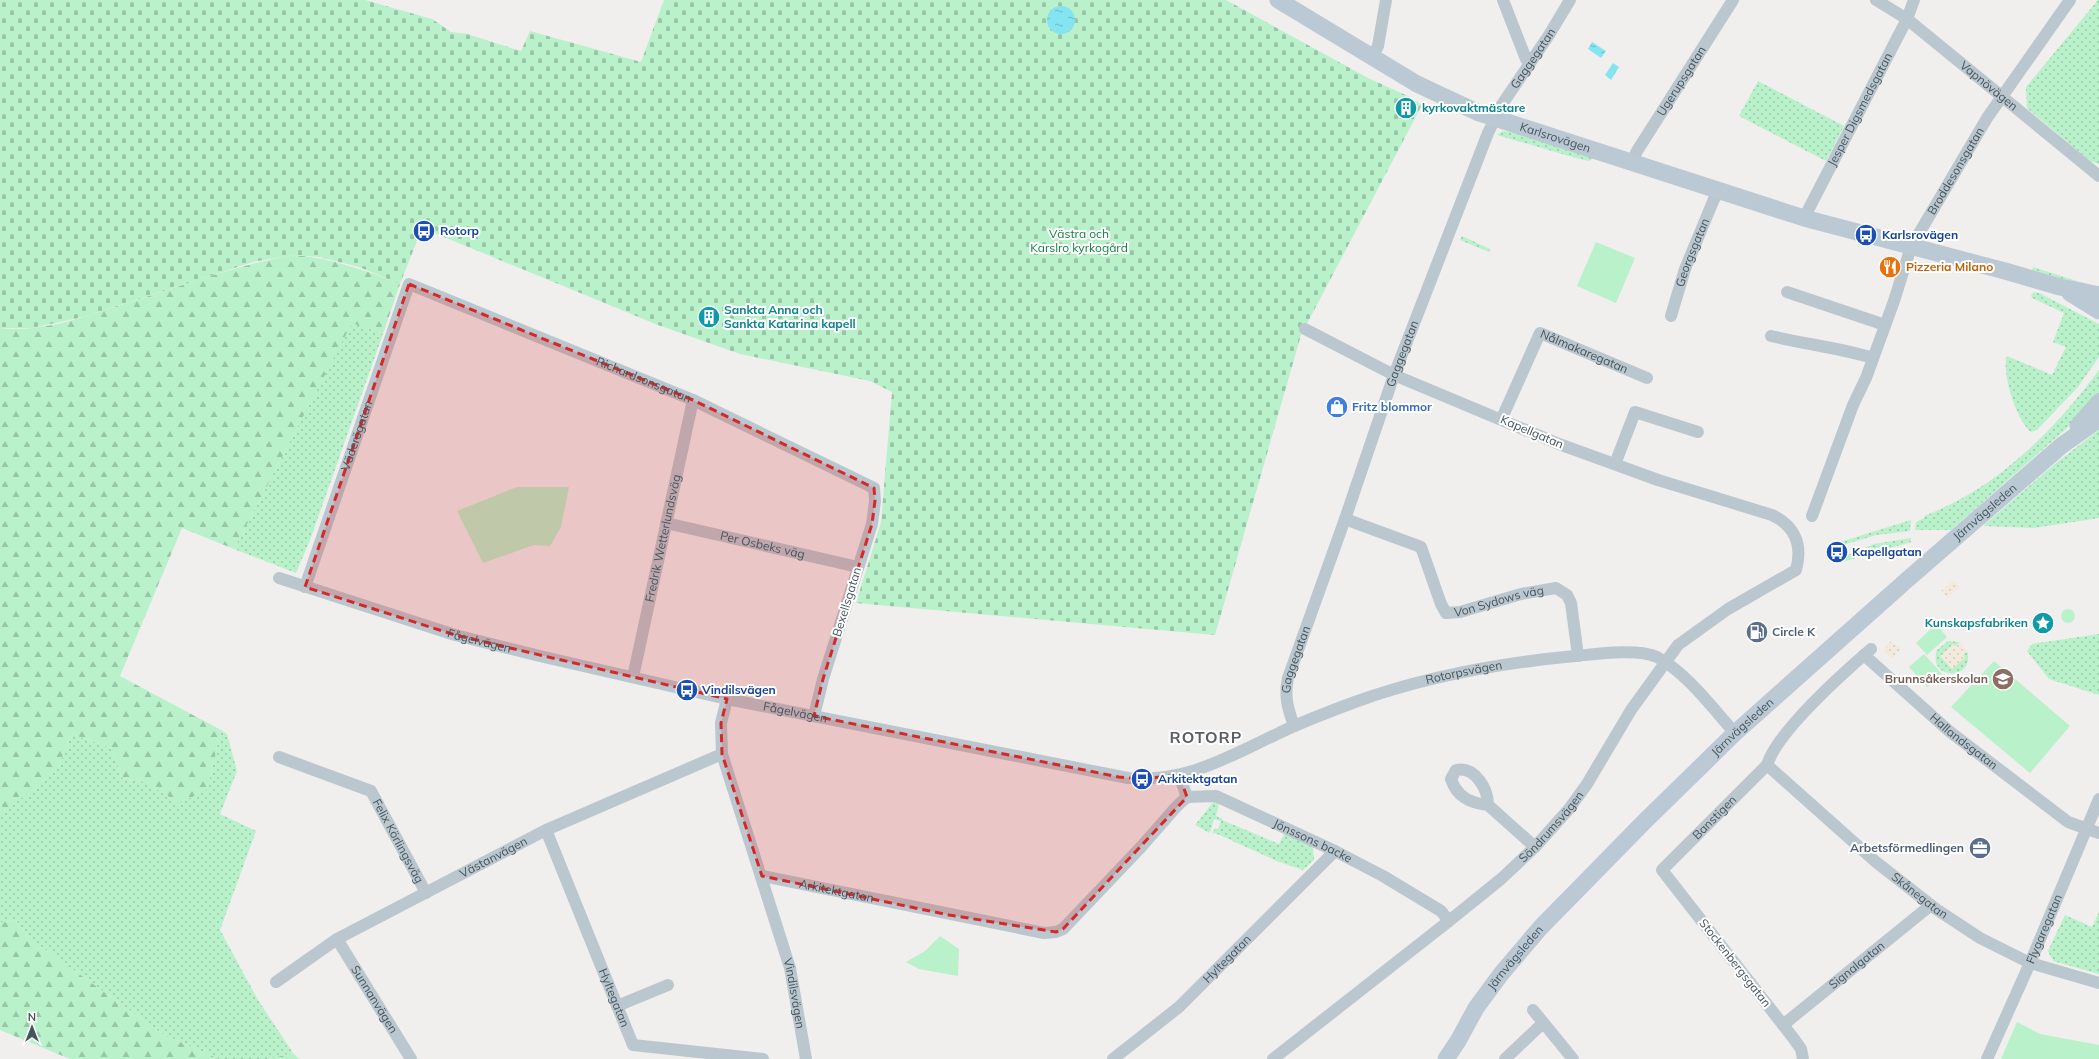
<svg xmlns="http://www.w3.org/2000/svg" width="2099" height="1059" font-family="Mulish,sans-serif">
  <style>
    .grass { fill: url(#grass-dots) }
    .forest { fill: url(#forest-firs) }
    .sand { fill: url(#sand-dots) }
    .cemetery { fill: url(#cemetery-stones) }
    .park { fill: #b9f1ca }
    .water { fill: url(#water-ripples) }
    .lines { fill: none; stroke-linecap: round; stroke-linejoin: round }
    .street { stroke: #bbc7ce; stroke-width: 12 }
    .secondary { stroke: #bac9d3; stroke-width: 17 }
    .marked { fill: #d62828; fill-opacity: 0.2; stroke: #d62828; stroke-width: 3; stroke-dasharray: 8 5; stroke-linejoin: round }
    .labels { text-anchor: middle; stroke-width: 4; stroke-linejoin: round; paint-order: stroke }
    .street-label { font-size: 12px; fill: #45545d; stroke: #fff }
    .culture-label { font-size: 12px; font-weight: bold; fill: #0d838f; stroke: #fff; text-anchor: start }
    .transit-label { font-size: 12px; font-weight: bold; fill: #164399; stroke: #fff; text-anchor: start }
    .park-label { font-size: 12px; fill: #118240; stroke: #fff }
    .food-label { font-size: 12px; font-weight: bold; fill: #c56008; stroke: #fff; text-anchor: start }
    .shop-label { font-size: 12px; font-weight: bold; fill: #366cbe; stroke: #fff; text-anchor: start }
    .service-label { font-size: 12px; font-weight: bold; fill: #4e5e75; stroke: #fff; text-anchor: start }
    .education-label { font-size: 12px; font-weight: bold; fill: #785e54; stroke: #fff; text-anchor: end }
    .district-label { font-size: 16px; font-weight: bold; letter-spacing: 1px; fill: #5a5f63; stroke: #fff }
  </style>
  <defs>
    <pattern id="grass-dots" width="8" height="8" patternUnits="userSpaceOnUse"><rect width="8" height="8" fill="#b9f1ca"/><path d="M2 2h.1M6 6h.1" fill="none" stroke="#98c6a7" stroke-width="1.8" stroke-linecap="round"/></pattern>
    <pattern id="forest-firs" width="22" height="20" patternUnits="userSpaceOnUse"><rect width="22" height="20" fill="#b9f1ca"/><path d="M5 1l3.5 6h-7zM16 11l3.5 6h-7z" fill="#98c6a7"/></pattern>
    <pattern id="sand-dots" width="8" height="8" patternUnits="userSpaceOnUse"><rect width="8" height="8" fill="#f3eadd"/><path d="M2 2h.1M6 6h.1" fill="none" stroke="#d2cbc0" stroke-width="1.8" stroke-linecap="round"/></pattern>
    <pattern id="cemetery-stones" width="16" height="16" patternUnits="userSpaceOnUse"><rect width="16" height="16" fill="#b9f1ca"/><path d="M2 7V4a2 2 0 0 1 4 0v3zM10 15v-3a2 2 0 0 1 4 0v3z" fill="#98c6a7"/></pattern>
    <pattern id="water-ripples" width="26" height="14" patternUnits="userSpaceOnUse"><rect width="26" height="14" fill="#84e4f1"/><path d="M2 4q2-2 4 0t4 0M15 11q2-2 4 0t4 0" fill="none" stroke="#6ebbc6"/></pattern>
  </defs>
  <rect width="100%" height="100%" fill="#f1eeee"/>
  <!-- grass -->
  <g class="grass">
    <path d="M2098,0h1v164l-9,-3 -63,-53 -1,-21z"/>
    <path d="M1758,81l86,45 -18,35 -87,-45z"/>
    <path d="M1503,131l13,2 78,25 -5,3 -13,-3 -79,-23z"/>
    <path d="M1462,236l28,13 -1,3 -29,-12z"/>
    <path d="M2033,267l66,21v2l-67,-20z"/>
    <path d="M2034,292l5,1 60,31v33l-21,30 -41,43 -6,2c-14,-11 -30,-59 -24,-76l45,19 14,-28 -13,-5 11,-29 -32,-15 -1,-3z"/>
    <path d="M352,322l31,12 -73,206 -14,33 -62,-24z"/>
    <path d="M2099,370v26l-33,33 -115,101h-36l1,-8 8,-4v-2c72,-27 130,-85 175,-146z"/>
    <path d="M2099,430v88l-65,10 -51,-2 73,-63z"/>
    <path d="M1911,520l-1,11 -34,4 -33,10h-3l-3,-2z"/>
    <path d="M1911,538v4l-65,19 -3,-4 31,-13z"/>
    <path d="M2099,634v61l-50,-16 -22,-28 5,-7z"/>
    <path d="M1948,641l12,1 -5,5 -2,-2 12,13 -2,-3 4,-4c9,30 -40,30 -30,-1z"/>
    <path d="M221,730l6,4 10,37 -17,43 36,17 -36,99 38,70 35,53 -24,6h-50l-55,-24 -135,-97 -13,-18 -16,3v-112l8,-3 48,-37 16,-37 39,14 11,30 24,4 33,21 28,-14z"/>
    <path d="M1214,801l5,2 -3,13 7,3 -1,1 57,24 7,-13 29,15 -2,2 1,12 -11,10 -26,-9 -62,-28 -3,1 3,-6 3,1 3,-8 -7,-2 -4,14 -15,-8z"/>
    <path d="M2099,912v62l-46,-13 -5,-10 17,-36 27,12z"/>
  </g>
  <!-- forest -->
  <g class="forest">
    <path d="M293,255c38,3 72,15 107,29l-17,50 -31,-11 -118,226 -52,-21 -62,148 101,54 -14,60 -28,13 -33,-21 -24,-4 -11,-30 -39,-14 -16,37 -48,38 -8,2v-483c44,5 89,-13 130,-26 54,-17 107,-37 163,-47z"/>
    <path d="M16,920l13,18 135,97 55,24h-149l-70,-29v-107z"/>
    <path d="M293,1053l6,6h-30z"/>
  </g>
  <!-- sand -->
  <g class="sand">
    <path d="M1954,580l6,7 -13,11 -6,-7z"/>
    <path d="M1891,641l10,8 -9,10 -9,-9z"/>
    <path d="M1960,642l7,9 -4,4 2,3 -13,11 -12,-13 13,-12 2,2z"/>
  </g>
  <!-- cemetery -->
  <path class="cemetery" d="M0,0h365l67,19 19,13 16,2 54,17 9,-20 111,31 23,-62h562l142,78 42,19 12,8 -121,230 -86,300 -359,-32 25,-81 11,-130 -22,-11 -130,-27 -82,-29 -236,-97 -22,56 -41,-17 -40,-10 -26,-2 -40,7 -170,55 -51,11h-32z"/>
  <!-- park -->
  <g class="park">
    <path d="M1596,242l39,16 -19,45 -39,-17z"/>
    <path d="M517,487h52l-8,40 -11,19 -16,-1 -51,18 -26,-52z"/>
    <circle cx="2068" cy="616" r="7"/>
    <path d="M1936,624l11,13 -20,18 -11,-12z"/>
    <path d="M1924,654l18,20 -15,13 -18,-20z"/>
    <path d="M1994,661l76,65 -40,47 -79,-66z"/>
    <path d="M940,936l19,13 -1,27 -39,-7 -13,-7 19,-11z"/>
    <path d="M2017,1022l23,12 59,11v14h-98z"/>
  </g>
  <!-- water -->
  <g class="water">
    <circle cx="1061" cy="20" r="14"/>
    <path d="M1592,42l14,9 -5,7 -13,-9z"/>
    <path d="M1613,63l6,4 -8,13 -6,-5z"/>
  </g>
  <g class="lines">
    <!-- street -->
    <g class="street">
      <path d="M1503,0l23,59 4,4"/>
      <path id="s1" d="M1876,0l31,19 192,157"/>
      <path d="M1372,58l6,-12 8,-46"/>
      <path id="s2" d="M1632,162l5,-11 96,-151"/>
      <path id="s3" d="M1804,218l103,-199 7,-19"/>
      <path d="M1787,292l98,33"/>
      <path id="s4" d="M1671,316l14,-47 29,-70 5,-7"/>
      <path d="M1771,336c34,8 69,12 102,22"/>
      <path id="s5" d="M1502,418l38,-85 107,45"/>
      <path d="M1615,464l20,-52 63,20"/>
      <path id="s6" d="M1812,516l41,-111 13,-27 28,-77 17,-54 76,-129 83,-118"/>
      <path id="s7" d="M1345,519l76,28 20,57 5,9 14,-1 61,-18 35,-6 11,7 4,8 7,53"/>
      <path id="s8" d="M666,523l192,44"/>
      <path id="s9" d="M279,578l176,57 89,22 183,42 401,79c59,4 96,-19 147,-43 26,-13 53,-23 80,-33 72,-26 144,-39 220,-46 21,-2 63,-8 82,1 30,16 56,52 78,76"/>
      <path id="s10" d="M305,587l104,-303 284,116 181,88 1,13 -3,23 -49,155 -9,37"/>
      <path id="s11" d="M1864,655l85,76 119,91 31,11"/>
      <path id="s12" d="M633,677l60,-277"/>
      <path id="s13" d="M727,699l-6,24 1,31 68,214 16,91"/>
      <path id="s14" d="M1294,726c-6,-17 -10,-29 -6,-48l57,-159 49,-144 94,-242 13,-27 48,-71 21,-35"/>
      <path id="s15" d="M279,757l92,34 55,102"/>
      <path id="s16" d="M1767,765l109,97 60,47 44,29 50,25 69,20"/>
      <path id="s17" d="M1179,775l8,22 29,-1 119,55 48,25 58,35 8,10"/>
      <path d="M1488,805c-18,-2 -31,-8 -37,-26l5,-9c19,-4 32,19 32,35l47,42"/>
      <path id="s18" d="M546,830l87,215 130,14"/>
      <path id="s19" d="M762,876l282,57 12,-1 7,-3 78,-82 36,-41 10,-9"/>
      <path id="s20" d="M337,939l74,120"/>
      <path id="s21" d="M276,982l61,-43 209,-109 176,-76"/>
      <path d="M617,1006l51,-21"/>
      <path d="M1533,1010l40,49"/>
      <path id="s22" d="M1783,1025l148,-120"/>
      <path id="s23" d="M1113,1059l66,-52 156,-156"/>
      <path id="s24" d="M1273,1059l176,-138 52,-42 34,-32 34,-38 18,-25 44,-74 47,-65 50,-36 68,-39c7,-25 -1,-44 -24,-55l-114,-35 -99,-36 -165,-69 -89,-46"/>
      <path d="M1505,1059l38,-36"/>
      <path id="s25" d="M1803,1059l-2,-10 -7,-10 -132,-169 105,-105c10,-33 76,-92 104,-116"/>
      <path id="s26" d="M1987,1059l43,-96 69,-164"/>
    </g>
    <!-- secondary -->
    <g class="secondary">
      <path id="s27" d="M1278,0l139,84 62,29 325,105 201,53 55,16 39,8"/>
      <path d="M2070,293l29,18"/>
      <path d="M2078,426l21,-24"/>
      <path id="s28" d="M1446,1059l12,-18 18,-33 25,-34 40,-47 104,-106 90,-88 173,-154 153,-133 38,-27"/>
    </g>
  </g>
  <!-- marked area -->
  <path class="marked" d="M409,284l284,116 181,88 1,13 -3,23 -49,155 -9,37 305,61 23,2 37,-4 8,22 -124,132 -7,3 -107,-17 -187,-39 -40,-122 -1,-31 6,-24 -272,-64 -150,-48z"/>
  <!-- icons -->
  <defs>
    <g id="building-disc" transform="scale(1.15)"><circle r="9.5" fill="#0f9aa8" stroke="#fff"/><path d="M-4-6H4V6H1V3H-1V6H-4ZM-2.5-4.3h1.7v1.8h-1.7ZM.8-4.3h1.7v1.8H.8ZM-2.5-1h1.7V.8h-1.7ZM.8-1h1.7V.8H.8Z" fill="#fff"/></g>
    <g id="bus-disc" transform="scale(1.15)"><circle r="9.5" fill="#1a4fb4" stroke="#fff"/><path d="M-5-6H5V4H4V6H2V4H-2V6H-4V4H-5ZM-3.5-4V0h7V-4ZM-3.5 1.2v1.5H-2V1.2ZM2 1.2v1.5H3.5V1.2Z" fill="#fff"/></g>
    <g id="restaurant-disc" transform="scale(1.15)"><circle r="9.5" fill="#e8710a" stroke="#fff"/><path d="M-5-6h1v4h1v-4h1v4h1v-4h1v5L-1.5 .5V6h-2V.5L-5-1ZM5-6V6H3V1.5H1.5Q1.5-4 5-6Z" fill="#fff"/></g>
    <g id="shop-disc" transform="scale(1.15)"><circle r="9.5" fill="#3f7fe0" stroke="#fff"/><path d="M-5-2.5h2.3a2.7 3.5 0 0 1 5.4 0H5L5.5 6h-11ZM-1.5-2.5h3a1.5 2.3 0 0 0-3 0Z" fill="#fff"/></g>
    <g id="sight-disc" transform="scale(1.15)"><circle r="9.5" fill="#0f9aa8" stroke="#fff"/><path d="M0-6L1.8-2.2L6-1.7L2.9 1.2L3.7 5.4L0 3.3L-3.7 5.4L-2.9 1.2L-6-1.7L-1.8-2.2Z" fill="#fff"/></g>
    <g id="fuel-disc" transform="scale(1.15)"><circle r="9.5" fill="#5c6f8a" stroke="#fff"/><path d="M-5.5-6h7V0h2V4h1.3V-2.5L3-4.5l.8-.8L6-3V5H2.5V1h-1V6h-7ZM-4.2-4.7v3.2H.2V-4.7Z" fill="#fff"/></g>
    <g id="school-disc" transform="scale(1.15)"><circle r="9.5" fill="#8d6e63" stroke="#fff"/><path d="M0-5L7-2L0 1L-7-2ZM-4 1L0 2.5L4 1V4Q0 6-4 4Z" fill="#fff"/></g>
    <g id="office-disc" transform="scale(1.15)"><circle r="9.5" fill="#5c6f8a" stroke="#fff"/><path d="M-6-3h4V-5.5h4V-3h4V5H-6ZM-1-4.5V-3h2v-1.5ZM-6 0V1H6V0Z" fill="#fff"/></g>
  </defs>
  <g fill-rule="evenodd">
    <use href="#building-disc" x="1406" y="108"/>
    <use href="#bus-disc" x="424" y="231"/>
    <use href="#bus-disc" x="1866" y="235"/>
    <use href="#restaurant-disc" x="1890" y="267"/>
    <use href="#building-disc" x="709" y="317"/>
    <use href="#shop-disc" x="1337" y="407"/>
    <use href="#bus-disc" x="1837" y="552"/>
    <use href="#sight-disc" x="2043" y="623"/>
    <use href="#fuel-disc" x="1757" y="632"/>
    <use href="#school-disc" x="2003" y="679"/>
    <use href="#bus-disc" x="687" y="690"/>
    <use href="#bus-disc" x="1142" y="779"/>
    <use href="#office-disc" x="1980" y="848"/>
  </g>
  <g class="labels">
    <!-- street labels -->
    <g class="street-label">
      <text dy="4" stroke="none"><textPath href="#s14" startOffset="717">Gaggegatan</textPath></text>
      <text dy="4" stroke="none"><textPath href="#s2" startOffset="95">Ugerupsgatan</textPath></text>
      <text dy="4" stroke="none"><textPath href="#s1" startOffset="142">Vapnövägen</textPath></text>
      <text dy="4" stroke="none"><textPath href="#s3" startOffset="122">Jesper Digsmedsgatan</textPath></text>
      <text dy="4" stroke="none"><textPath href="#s27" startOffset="311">Karlsrovägen</textPath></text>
      <text dy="4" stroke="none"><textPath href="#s6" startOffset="375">Broddesonsgatan</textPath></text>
      <text dy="4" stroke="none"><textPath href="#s4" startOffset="67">Georgsgatan</textPath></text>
      <text dy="4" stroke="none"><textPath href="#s14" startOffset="393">Gaggegatan</textPath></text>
      <text dy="4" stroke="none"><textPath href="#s5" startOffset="141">Nålmakaregatan</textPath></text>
      <text dy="4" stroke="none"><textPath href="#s10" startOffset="574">Richardsonsgatan</textPath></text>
      <text transform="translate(1532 432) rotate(23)" y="4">Kapellgatan</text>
      <text dy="4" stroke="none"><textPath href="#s10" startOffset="160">Väderögatan</textPath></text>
      <text dy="4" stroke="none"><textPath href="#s28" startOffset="771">Järnvägsleden</textPath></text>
      <text dy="4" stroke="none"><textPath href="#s12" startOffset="142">Fredrik Wetterlundsväg</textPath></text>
      <text dy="4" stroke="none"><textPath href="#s8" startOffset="99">Per Osbeks väg</textPath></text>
      <text dy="4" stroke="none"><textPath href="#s7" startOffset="206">Von Sydows väg</textPath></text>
      <text transform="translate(847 602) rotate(-73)" y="4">Bexellsgatan</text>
      <text dy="4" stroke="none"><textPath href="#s9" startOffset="210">Fågelvägen</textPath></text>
      <text dy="4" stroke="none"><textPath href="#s14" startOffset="69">Gaggegatan</textPath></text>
      <text dy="4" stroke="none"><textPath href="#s9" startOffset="1228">Rotorpsvägen</textPath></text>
      <text dy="4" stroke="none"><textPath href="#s9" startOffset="534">Fågelvägen</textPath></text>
      <text dy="4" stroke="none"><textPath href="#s28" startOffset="447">Järnvägsleden</textPath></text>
      <text dy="4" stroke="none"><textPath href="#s11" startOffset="132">Hallandsgatan</textPath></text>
      <text dy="4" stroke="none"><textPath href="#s25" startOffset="311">Banstigen</textPath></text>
      <text dy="4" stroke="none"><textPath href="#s24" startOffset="363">Söndrumsvägen</textPath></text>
      <text dy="4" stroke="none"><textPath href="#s15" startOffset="155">Felix Körlingsväg</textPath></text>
      <text dy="4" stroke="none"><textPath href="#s17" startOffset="159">Jönssons backe</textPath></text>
      <text dy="4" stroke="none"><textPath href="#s21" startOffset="251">Västanvägen</textPath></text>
      <text dy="4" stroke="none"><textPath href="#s19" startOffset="76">Arkitektgatan</textPath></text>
      <text dy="4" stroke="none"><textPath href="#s16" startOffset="201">Skånegatan</textPath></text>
      <text dy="4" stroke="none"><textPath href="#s26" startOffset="142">Flygaregatan</textPath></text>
      <text dy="4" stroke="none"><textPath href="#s28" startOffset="123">Järnvägsleden</textPath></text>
      <text dy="4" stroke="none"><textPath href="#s23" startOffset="152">Hyltegatan</textPath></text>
      <text transform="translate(1735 963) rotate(52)" y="4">Stockenbergsgatan</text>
      <text dy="4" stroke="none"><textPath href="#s22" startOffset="95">Signalgatan</textPath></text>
      <text dy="4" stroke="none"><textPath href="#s13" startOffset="306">Vindilsvägen</textPath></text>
      <text dy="4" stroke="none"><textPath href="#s18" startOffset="181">Hyltegatan</textPath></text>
      <text dy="4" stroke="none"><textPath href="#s20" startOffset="71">Sunnanvägen</textPath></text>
    </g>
    <!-- culture labels -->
    <g class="culture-label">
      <text x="1422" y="112">kyrkovaktmästare</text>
      <text x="724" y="314">Sankta Anna och<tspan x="724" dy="14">Sankta Katarina kapell</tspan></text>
      <text x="2028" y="627" text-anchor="end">Kunskapsfabriken</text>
    </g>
    <!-- transit labels -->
    <g class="transit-label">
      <text x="440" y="235">Rotorp</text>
      <text x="1882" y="239">Karlsrovägen</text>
      <text x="1852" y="556">Kapellgatan</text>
      <text x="702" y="694">Vindilsvägen</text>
      <text x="1158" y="783">Arkitektgatan</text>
    </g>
    <!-- park labels -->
    <g class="park-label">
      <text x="1079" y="238">Västra och<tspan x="1079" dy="14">Karslro kyrkogård</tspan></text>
    </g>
    <!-- food labels -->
    <g class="food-label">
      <text x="1906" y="271">Pizzeria Milano</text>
    </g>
    <!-- shop labels -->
    <g class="shop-label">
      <text x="1352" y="411">Fritz blommor</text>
    </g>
    <!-- service labels -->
    <g class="service-label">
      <text x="1772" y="636">Circle K</text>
      <text x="1964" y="852" text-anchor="end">Arbetsförmedlingen</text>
    </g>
    <!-- education labels -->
    <g class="education-label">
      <text x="1988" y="683">Brunnsåkerskolan</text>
    </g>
    <!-- district labels -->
    <g class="district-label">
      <text x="1206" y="743">ROTORP</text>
    </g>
  </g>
  <!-- north arrow -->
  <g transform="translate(32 1027)" stroke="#ffffff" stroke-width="3" paint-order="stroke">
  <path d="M0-3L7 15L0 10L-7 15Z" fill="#45545d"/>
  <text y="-6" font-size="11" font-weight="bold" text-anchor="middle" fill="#45545d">N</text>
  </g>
</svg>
